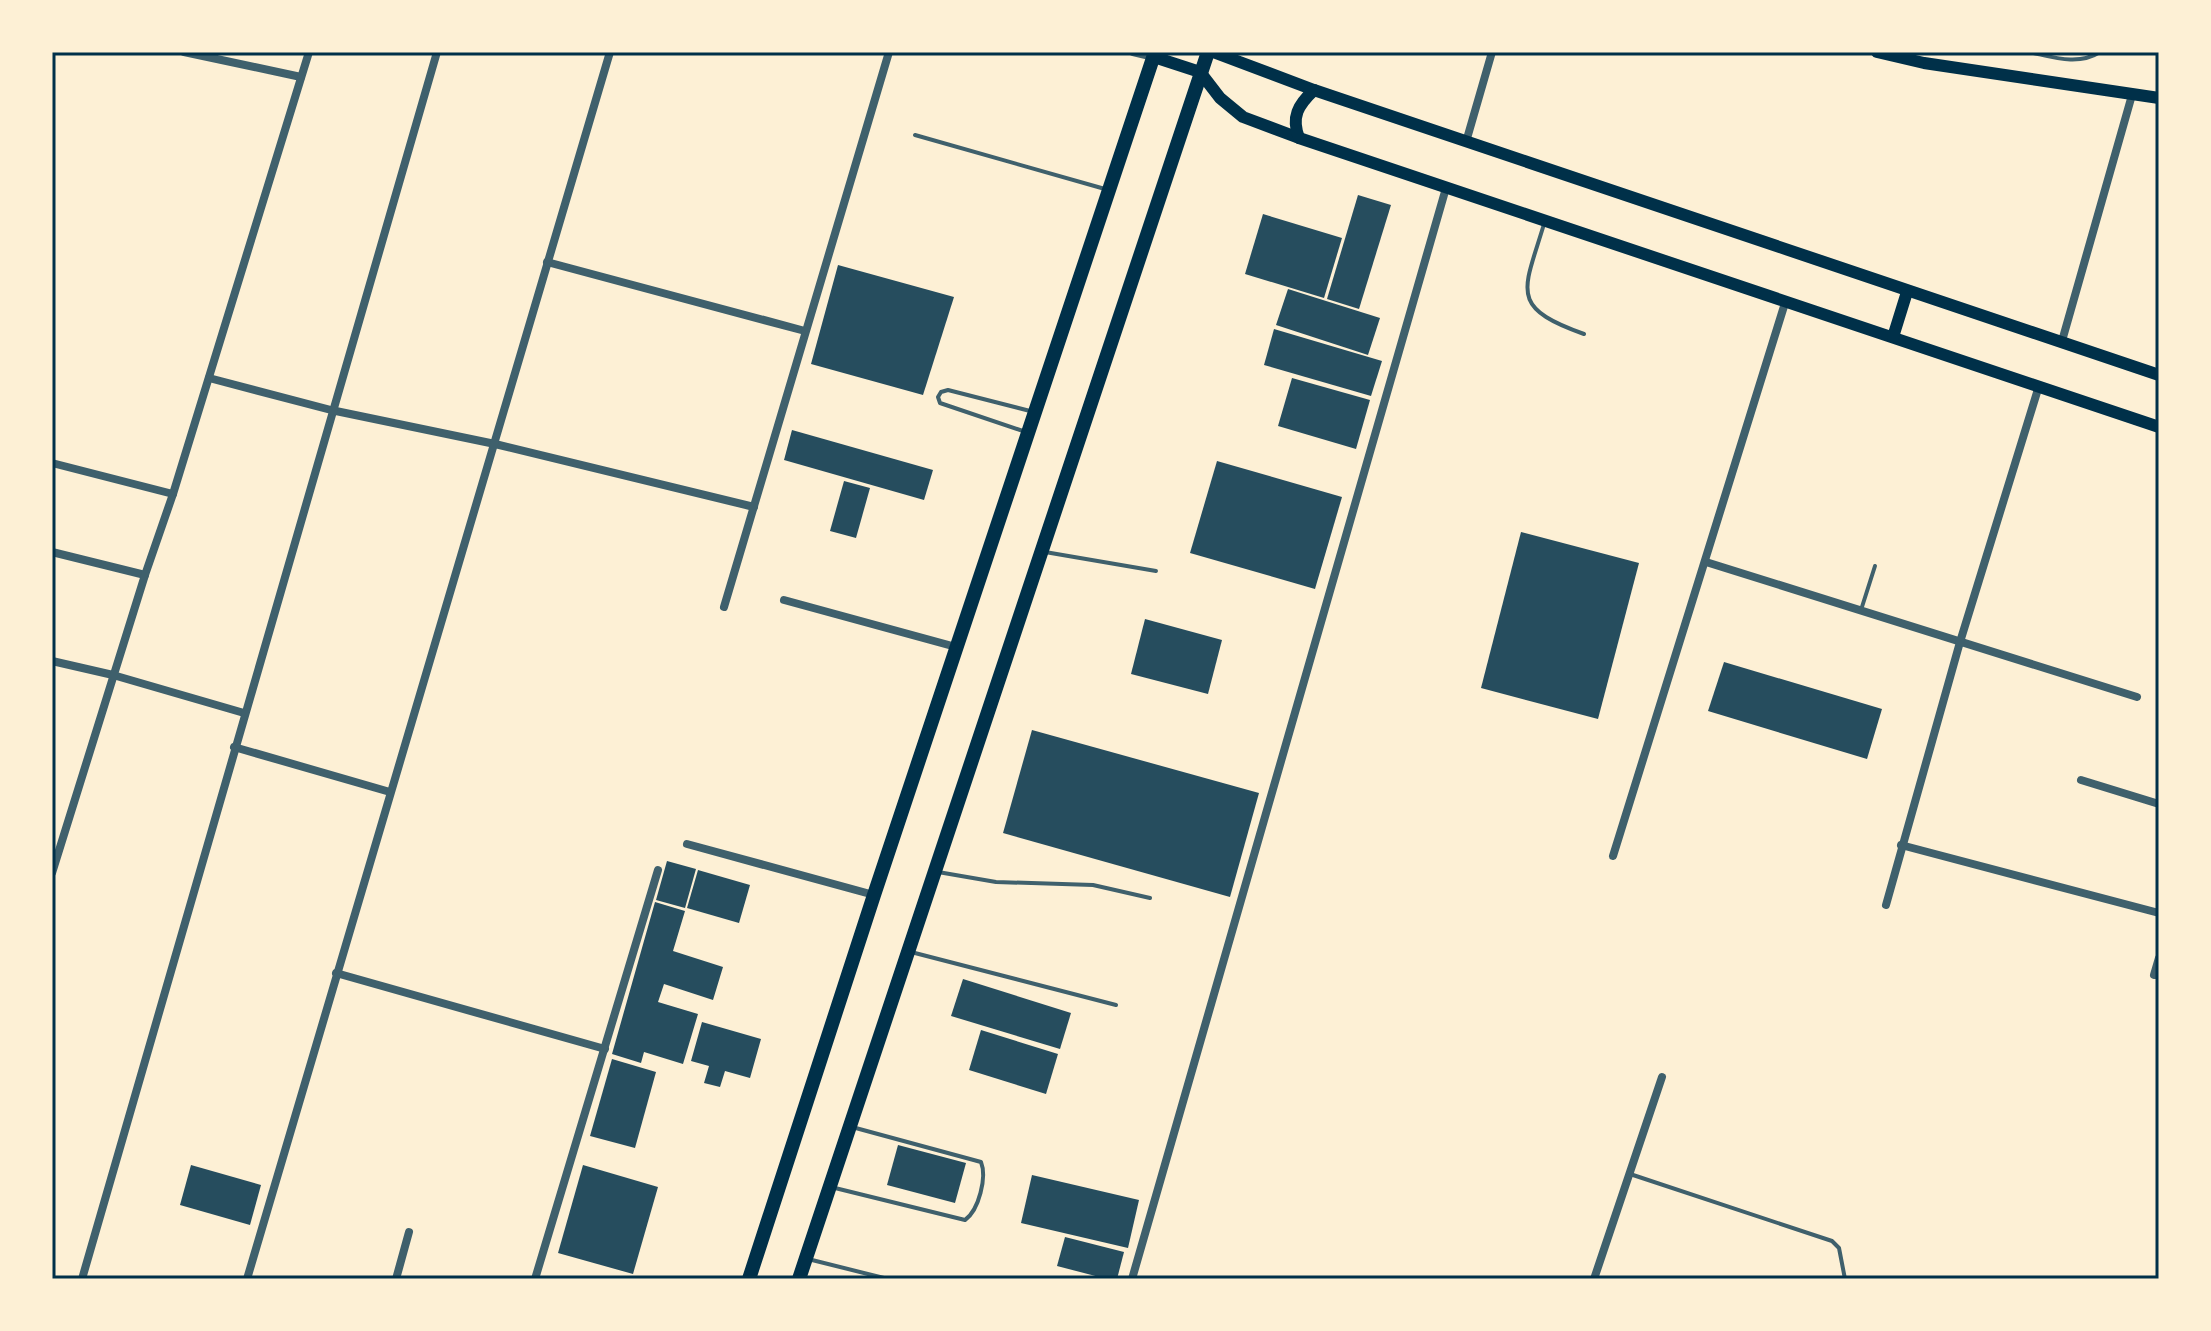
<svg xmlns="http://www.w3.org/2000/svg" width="2211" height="1331" font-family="'Source Serif 4',serif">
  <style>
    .building { fill: #264d5e }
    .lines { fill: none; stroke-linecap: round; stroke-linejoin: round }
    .service { stroke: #3f606c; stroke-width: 4 }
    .minor { stroke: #3f606c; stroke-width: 8 }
    .secondary { stroke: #003049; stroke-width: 12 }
    .primary { stroke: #003049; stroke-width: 14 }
    .neatline { fill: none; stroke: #003049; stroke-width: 3 }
  </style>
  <rect width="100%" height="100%" fill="#fdf0d5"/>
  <!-- building -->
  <g class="building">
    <path d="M1358,195l33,10 -32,104 -32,-10z"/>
    <path d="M1263,214l79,24 -18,60 -79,-24z"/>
    <path d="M838,265l116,32 -31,98 -112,-31z"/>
    <path d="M1288,289l92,29 -12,37 -92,-30z"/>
    <path d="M1274,329l108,32 -11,35 -107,-31z"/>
    <path d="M1292,378l78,22 -14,49 -78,-23z"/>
    <path d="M792,430l141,40 -9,30 -140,-40z"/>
    <path d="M1217,461l125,36 -27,92 -125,-36z"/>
    <path d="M844,481l26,7 -14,50 -26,-7z"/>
    <path d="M1521,532l118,31 -41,156 -117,-31z"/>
    <path d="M1145,619l77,21 -14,54 -77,-20z"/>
    <path d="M1724,662l158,47 -15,50 -159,-48z"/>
    <path d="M1032,730l227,63 -29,104 -227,-64z"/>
    <path d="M667,861l29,8 -11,39 -29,-8z"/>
    <path d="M698,870l52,15 -11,38 -52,-15z"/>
    <path d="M655,902l30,9 -12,40 50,16 -10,33 -49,-16 -6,18 40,12 -15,50 -39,-12 -3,11 -29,-9z"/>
    <path d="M963,979l108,34 -11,36 -109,-33z"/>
    <path d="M702,1022l59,17 -11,39 -25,-7 -5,16 -16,-4 5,-17 -18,-5z"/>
    <path d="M981,1030l77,24 -12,40 -77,-24z"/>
    <path d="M612,1059l44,13 -21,76 -45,-12z"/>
    <path d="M898,1145l68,18 -11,40 -68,-18z"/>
    <path d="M191,1165l70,20 -11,40 -70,-20z"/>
    <path d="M583,1165l75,22 -25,87 -75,-21z"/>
    <path d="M1032,1175l107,25 -11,48 -107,-25z"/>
    <path d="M1065,1237l59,15 -7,27h-10l-50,-13z"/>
  </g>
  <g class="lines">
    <!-- service -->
    <g class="service">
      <path d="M2029,52c24,5 49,14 71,0"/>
      <path d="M915,135l190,54"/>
      <path d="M1544,224c-20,67 -36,83 40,110"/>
      <path d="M1026,432l-86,-29 -2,-6 3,-5 7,-2 86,22"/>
      <path d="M1045,552l111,19"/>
      <path d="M1861,610l14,-44"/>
      <path d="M938,872l58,10 97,3 57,13"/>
      <path d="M911,952l205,53"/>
      <path d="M1630,1174l202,67 7,7 6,31"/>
      <path d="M835,1188l130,32c14,-10 22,-43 16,-58l-129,-35"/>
      <path d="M808,1259l80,20"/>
    </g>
    <!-- minor -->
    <g class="minor">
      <path d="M184,52l117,25"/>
      <path d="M1133,52l21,5"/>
      <path d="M1466,142l26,-90"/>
      <path d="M547,262l258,69"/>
      <path d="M2062,341l70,-246"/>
      <path d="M209,378l122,32 164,34 259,63"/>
      <path d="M52,463l121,31"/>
      <path d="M52,552l93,23"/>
      <path d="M1706,562l431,135"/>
      <path d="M784,600l172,47"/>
      <path d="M724,607l165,-555"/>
      <path d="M52,661l61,14 131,38"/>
      <path d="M234,747l156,45"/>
      <path d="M2081,780l78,24"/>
      <path d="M687,844l187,51"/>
      <path d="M1901,845l258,68"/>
      <path d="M1613,856l172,-553"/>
      <path d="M52,873l93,-298 28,-81 136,-442"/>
      <path d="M1886,905l74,-263 78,-253"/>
      <path d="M336,973l269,76"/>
      <path d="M2154,975l5,-17"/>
      <path d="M82,1279l355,-1227"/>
      <path d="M247,1279l363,-1227"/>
      <path d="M396,1279l13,-47"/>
      <path d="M535,1279l123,-409"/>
      <path d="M1132,1279l314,-1091"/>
      <path d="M1594,1279l68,-202"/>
    </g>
    <!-- secondary -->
    <g class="secondary">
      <path d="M1213,52l101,38 845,285"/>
      <path d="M1877,52l47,11 235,35"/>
      <path d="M1154,57l46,15 20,26 23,19 56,21 860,289"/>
      <path d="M1299,138c-8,-21 -1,-33 15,-48"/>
      <path d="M1893,337l14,-45"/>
    </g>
    <!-- primary -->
    <g class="primary">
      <path d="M749,1279l125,-384 281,-843"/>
      <path d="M799,1279l409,-1227"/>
    </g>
  </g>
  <!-- border -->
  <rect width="2211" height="1331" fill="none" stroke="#fdf0d5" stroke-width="108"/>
  <rect x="54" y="54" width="2103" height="1223" class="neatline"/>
</svg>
